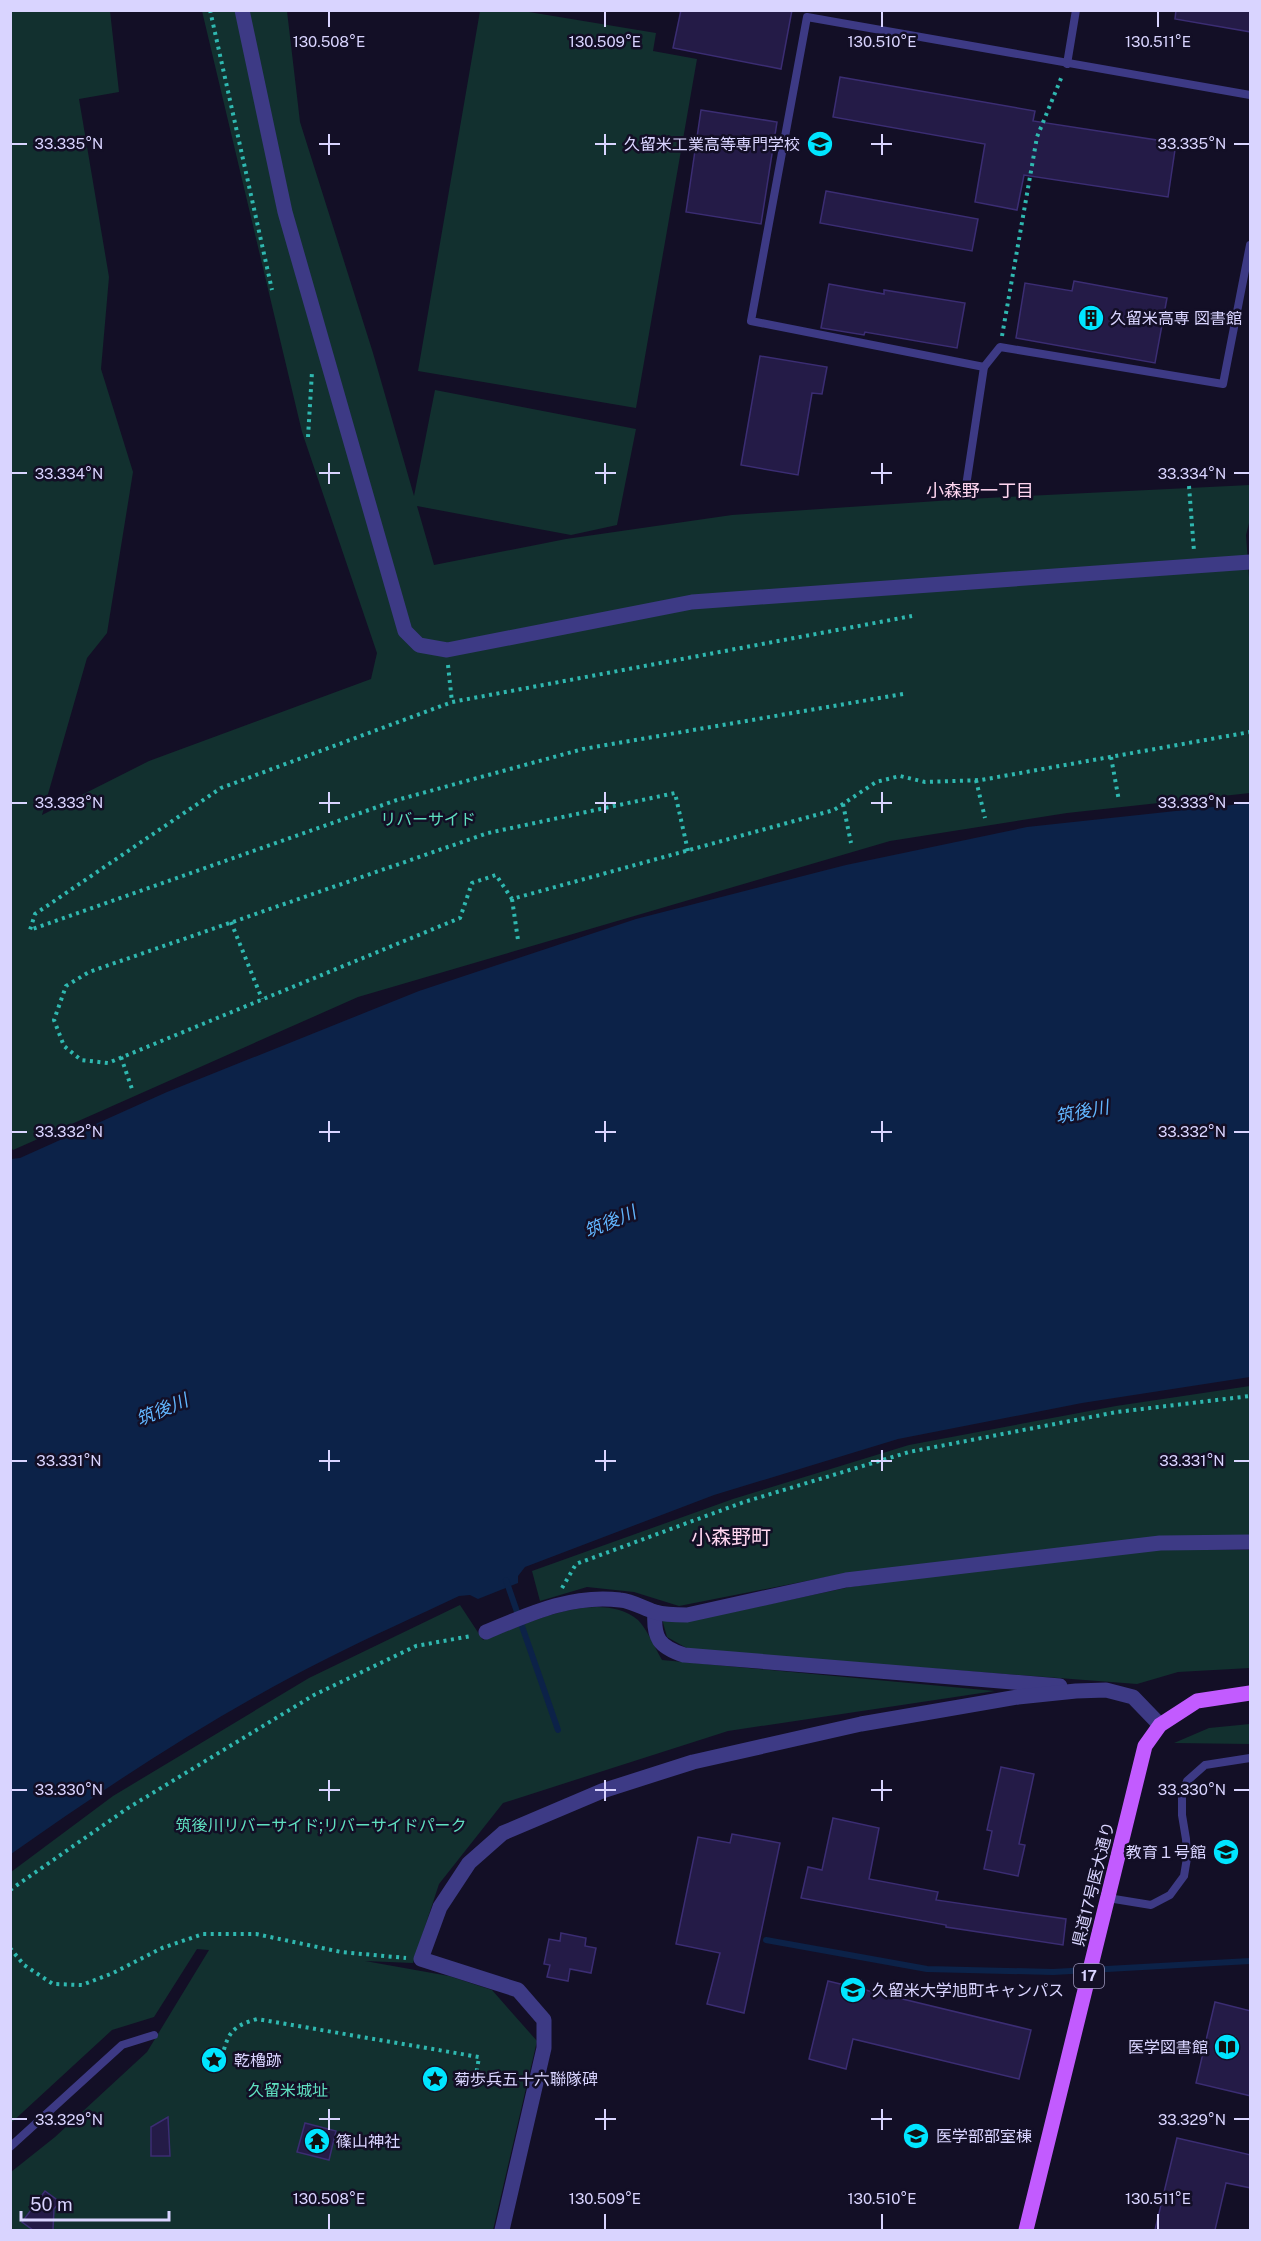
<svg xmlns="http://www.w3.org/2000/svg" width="1261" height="2241" font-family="'Public Sans','Noto Sans JP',sans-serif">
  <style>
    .green { fill: #12302f }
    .water { fill: #0c2248 }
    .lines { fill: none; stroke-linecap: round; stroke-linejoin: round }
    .stream { stroke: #0c2248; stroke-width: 6 }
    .building { fill: #241b47; stroke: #3b2d73; stroke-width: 1.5 }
    .path { stroke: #2fb8b0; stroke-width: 4; stroke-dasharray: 3 4.5; stroke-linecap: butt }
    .service { stroke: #3d3a85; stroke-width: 8 }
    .minor { stroke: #3d3a85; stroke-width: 15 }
    .primary { stroke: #c25bff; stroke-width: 15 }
    .ticks { fill: none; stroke: #d9d4ff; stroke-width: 2 }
    .labels { text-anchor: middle; stroke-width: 5; stroke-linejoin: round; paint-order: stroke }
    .shield { fill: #130f26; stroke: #9e99be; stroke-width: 1.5 }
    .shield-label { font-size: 15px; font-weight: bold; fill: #d9d4ff }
    .poi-label { font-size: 16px; fill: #d9d4ff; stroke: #130f26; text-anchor: start }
    .park-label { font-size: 16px; fill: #5fe0c0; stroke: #130f26 }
    .street-label { font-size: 16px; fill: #d9d4ff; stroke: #130f26 }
    .neighbourhood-label { font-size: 18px; fill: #ffd6f0; stroke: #130f26 }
    .water-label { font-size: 18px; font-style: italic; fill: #62b6ff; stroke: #130f26 }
    .quarter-label { font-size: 20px; fill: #ffd6f0; stroke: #130f26 }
    .ticks-label { font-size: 15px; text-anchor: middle; fill: #d9d4ff; stroke: #130f26; stroke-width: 5; stroke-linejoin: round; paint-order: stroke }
  </style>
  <rect width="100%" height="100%" fill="#130f26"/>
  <!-- green -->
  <g class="green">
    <path d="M11,11h99l9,81 -40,7 30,178 -8,92 32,103 -26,161 -20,25 -45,157 107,-54 222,-82 6,-26 -75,-221 -100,-421h85l13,111 73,231 41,143 21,-106 201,39 -19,96 -46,10 -154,-29 17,59 132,-26 166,-24 235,-16 283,-14v34l-4,16 4,56v202l-183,20 -177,28 -532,156 -345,153 -2,-3z"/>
    <path d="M480,11h43l133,22 -3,18 44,8 -61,349 -218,-37z"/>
    <path d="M1250,1386v151l-408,37 -163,32 -45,-14 -47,-5 -47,14 -8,-30 201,-72 176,-54 207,-39z"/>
    <path d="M1164,1549l86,1v118l-72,4 -41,12 -447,-34 -23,-13 -5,-18 28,2 160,-34 180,-24z"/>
    <path d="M460,1605l23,35c41,-15 116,-53 155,-20 8,8 18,29 24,40l333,31 -267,40 -225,72 -64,81 -26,79 -48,-2 84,15 43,14 45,51 -44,189h-482v-58l44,-35 92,-85 62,-102 -12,-1 -43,68 -42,13 -101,93v-251l102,-76 196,-118z"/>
    <path d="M1250,1724v20l-76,-1 35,-15z"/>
  </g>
  <!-- water -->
  <path class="water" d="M1250,803v574l-168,26 -184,36 -184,56 -189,72 -7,9v7l-40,16 -8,-4 -11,1c-44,21 -88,40 -131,62 -112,56 -216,125 -317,196v-695l9,-1 147,-66 252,-101 217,-72 210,-54 181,-38z"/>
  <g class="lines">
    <!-- stream -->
    <g class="stream">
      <path d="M506,1580l52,150"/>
      <path d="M766,1940l161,29 126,3 197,-11"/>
    </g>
  </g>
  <!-- building -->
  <g class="building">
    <path d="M681,10h111l-11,59 -108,-21z"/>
    <path d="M1176,10h75v22l-76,-13z"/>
    <path d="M840,77l195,34 -2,10 143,22 -8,54 -144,-22 -7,35 -42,-8 10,-58 -152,-27z"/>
    <path d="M701,110l76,12 -16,102 -75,-12z"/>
    <path d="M826,191l152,28 -6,32 -152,-28z"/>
    <path d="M1074,281l93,17 -12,65 -139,-25 9,-55 47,8z"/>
    <path d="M829,284l55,10v-4l81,13 -8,45 -92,-16 -1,3 -43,-7z"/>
    <path d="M760,356l67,11 -5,27 -10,-1 -14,82 -57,-10z"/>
    <path d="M1001,1767l33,7 -15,70 6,1 -7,31 -34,-7 8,-38 -5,-1z"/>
    <path d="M833,1818l46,10 -10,51 69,13 -2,8 130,19 -3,26 -117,-18v-2l-145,-27 7,-31 14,3z"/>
    <path d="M732,1834l48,9 -36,170 -37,-9 13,-51 -44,-9 22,-107 32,6z"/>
    <path d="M561,1933l25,5 -1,8 11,2 -5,25 -21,-4 -2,12 -21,-4 3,-12 -6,-1 5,-25 11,2z"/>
    <path d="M828,1981l203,49 -12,49 -166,-40 -7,30 -37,-10z"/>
    <path d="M1215,2002l36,9v85l-55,-13z"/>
    <path d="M168,2117l2,39h-19v-29z"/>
    <path d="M305,2123l31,8 -7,29 -32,-8z"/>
    <path d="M1177,2138l74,17v33l-25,-5 -11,47h-60z"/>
    <path d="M45,2191l15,11 -6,7 -1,21h-20l-11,-8z"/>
  </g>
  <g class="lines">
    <!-- path -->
    <g class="path">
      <path d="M210,10l62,280"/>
      <path d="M1002,336l35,-199 25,-61"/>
      <path d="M308,437l4,-65"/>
      <path d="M1189,486l5,65"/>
      <path d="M448,665l4,37"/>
      <path d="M903,694l-320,55 -186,51 -367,130 5,-16 186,-126 231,-86 460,-86"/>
      <path d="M1111,757l8,44"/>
      <path d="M976,780l9,38"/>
      <path d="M843,804l8,39"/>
      <path d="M688,851l-13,-58 -187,40 -399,139 -23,14 -12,34 10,26 17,14 27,3 352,-145 12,-35 24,-8 16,24 322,-89 42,-28 24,-6 25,6 56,-2 269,-48"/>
      <path d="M512,899l6,41"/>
      <path d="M231,922l31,77"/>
      <path d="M121,1057l12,35"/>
      <path d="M562,1588l14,-24 168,-62 165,-50 208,-40 133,-16"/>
      <path d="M10,1890l118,-82 186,-113 102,-49 55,-10"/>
      <path d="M10,1948l14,17 29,19 29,1 31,-12 49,-25 41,-14h53l85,18 65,6"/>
      <path d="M222,2057c6,-24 10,-31 35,-38l222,38 -5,31"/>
    </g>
    <!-- service -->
    <g class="service">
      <path d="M1067,64l9,-54"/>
      <path d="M1250,95l-443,-78 -56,304 233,46 16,-20 223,37 27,-139"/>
      <path d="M966,486l18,-119"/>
      <path d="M1108,1898l43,7 19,-10 14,-19 3,-18 -1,-19 -4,-24v-19l5,-15 18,-16 45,-7"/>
      <path d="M10,2147l112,-102 32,-10"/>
    </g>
    <!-- minor -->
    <g class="minor">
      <path d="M242,10l43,202 120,419 14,14 28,5 245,-48 558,-40"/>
      <path d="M655,1612c-2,26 4,35 29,43l376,31"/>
      <path d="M486,1632c43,-18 86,-38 134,-32 12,1 23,8 35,12 10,3 21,3 32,3l159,-35 314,-37 90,-1"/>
      <path d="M502,2230l42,-182v-28l-26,-30 -97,-31 19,-52 29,-44 34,-30 99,-42 91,-29 168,-38 157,-27 58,-6 30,-1 27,7 27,28"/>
    </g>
    <!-- primary -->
    <path class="primary" d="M1026,2230l119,-484 15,-21 37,-24 53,-8"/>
  </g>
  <!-- ticks -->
  <path class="ticks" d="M329,12v15M605,12v15M882,12v15M1158,12v15M329,134v21M605,134v21M882,134v21M12,144h15M319,144h21M595,144h21M871,144h21M1234,144h15M329,463v21M605,463v21M882,463v21M12,473h15M319,473h21M595,473h21M871,473h21M1234,473h15M329,792v21M605,792v21M882,792v21M12,803h15M319,803h21M595,803h21M871,803h21M1234,803h15M329,1121v21M605,1121v21M882,1121v21M12,1132h15M319,1132h21M595,1132h21M871,1132h21M1234,1132h15M329,1450v21M605,1450v21M882,1450v21M12,1461h15M319,1461h21M595,1461h21M871,1461h21M1234,1461h15M329,1780v21M605,1780v21M882,1780v21M12,1790h15M319,1790h21M595,1790h21M871,1790h21M1234,1790h15M329,2109v21M605,2109v21M882,2109v21M12,2119h15M319,2119h21M595,2119h21M871,2119h21M1234,2119h15M329,2214v15M605,2214v15M882,2214v15M1158,2214v15"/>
  <!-- icons -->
  <defs>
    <g id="school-disc" transform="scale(1.35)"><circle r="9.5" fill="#00e5ff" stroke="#130f26"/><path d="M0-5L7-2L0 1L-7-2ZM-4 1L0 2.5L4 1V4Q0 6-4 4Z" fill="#111"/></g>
    <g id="building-disc" transform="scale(1.35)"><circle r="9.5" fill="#00e5ff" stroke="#130f26"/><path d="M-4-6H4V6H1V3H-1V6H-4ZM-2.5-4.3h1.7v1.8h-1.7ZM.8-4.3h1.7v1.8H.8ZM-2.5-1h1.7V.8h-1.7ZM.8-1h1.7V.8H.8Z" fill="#111"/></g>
    <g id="university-disc" transform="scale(1.35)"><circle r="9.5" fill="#00e5ff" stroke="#130f26"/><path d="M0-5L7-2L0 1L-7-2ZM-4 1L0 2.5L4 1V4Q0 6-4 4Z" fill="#111"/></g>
    <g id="library-disc" transform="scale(1.35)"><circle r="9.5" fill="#00e5ff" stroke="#130f26"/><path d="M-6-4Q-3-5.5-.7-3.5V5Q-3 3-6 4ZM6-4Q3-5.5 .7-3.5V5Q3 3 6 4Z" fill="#111"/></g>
    <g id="sight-disc" transform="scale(1.35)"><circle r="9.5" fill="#00e5ff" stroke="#130f26"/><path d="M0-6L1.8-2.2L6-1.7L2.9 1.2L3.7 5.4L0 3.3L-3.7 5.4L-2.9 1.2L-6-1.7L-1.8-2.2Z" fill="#111"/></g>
    <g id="temple-disc" transform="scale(1.35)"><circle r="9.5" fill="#00e5ff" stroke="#130f26"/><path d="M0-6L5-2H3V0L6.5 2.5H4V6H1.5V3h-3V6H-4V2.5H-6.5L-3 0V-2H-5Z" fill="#111"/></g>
  </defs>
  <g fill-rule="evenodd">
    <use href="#school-disc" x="820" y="144"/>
    <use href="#building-disc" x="1091" y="318"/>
    <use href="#university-disc" x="1226" y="1852"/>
    <use href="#university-disc" x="853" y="1990"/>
    <use href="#library-disc" x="1227" y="2047"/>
    <use href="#sight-disc" x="214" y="2060"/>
    <use href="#sight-disc" x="435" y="2079"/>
    <use href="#university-disc" x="916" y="2136"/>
    <use href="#temple-disc" x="317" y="2141"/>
  </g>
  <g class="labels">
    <!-- shield labels -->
    <rect class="shield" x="1074" y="1964" width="30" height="24" rx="4.5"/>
    <g class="shield-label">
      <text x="1089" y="1981">17</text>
    </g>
    <!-- poi labels -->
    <g class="poi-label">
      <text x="800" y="150" text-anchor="end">久留米工業高等専門学校</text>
      <text x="1110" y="324">久留米高専 図書館</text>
      <text x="1206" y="1858" text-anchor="end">教育１号館</text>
      <text x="872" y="1996">久留米大学旭町キャンパス</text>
      <text x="1208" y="2053" text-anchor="end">医学図書館</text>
      <text x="234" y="2066">乾櫓跡</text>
      <text x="454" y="2085">菊歩兵五十六聯隊碑</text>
      <text x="936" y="2142">医学部部室棟</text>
      <text x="336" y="2147">篠山神社</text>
    </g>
    <!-- park labels -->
    <g class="park-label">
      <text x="428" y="825">リバーサイド</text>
      <text x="321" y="1831">筑後川リバーサイド;リバーサイドパーク</text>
      <text x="288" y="2096">久留米城址</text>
    </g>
    <!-- street labels -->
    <g class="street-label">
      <text transform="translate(1093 1884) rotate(-76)" y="6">県道17号医大通り</text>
    </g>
    <!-- neighbourhood labels -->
    <g class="neighbourhood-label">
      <text x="980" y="497">小森野一丁目</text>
    </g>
    <!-- water labels -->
    <g class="water-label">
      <text transform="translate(1082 1112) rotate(-11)" y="6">筑後川</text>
      <text transform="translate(610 1222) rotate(-23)" y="6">筑後川</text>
      <text transform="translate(162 1410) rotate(-23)" y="6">筑後川</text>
    </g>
    <!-- quarter labels -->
    <g class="quarter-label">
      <text x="731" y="1544">小森野町</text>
    </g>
  </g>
  <g class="ticks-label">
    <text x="329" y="47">130.508°E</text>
    <text x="605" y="47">130.509°E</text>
    <text x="882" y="47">130.510°E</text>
    <text x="1158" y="47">130.511°E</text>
    <text x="69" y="149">33.335°N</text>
    <text x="1192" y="149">33.335°N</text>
    <text x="69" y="479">33.334°N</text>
    <text x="1192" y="479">33.334°N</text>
    <text x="69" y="808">33.333°N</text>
    <text x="1192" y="808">33.333°N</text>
    <text x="69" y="1137">33.332°N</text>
    <text x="1192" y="1137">33.332°N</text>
    <text x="69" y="1466">33.331°N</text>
    <text x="1192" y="1466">33.331°N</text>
    <text x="69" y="1795">33.330°N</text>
    <text x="1192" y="1795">33.330°N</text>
    <text x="69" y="2125">33.329°N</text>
    <text x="1192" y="2125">33.329°N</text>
    <text x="329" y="2204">130.508°E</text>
    <text x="605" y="2204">130.509°E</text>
    <text x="882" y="2204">130.510°E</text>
    <text x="1158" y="2204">130.511°E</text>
  </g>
  <!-- border -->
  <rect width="1261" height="2241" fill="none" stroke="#d9d4ff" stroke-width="24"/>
  <!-- scale -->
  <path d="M21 2211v9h148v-9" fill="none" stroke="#d9d4ff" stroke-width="3"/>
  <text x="30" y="2211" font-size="18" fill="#d9d4ff" stroke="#130f26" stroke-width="4.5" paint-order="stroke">50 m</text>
</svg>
